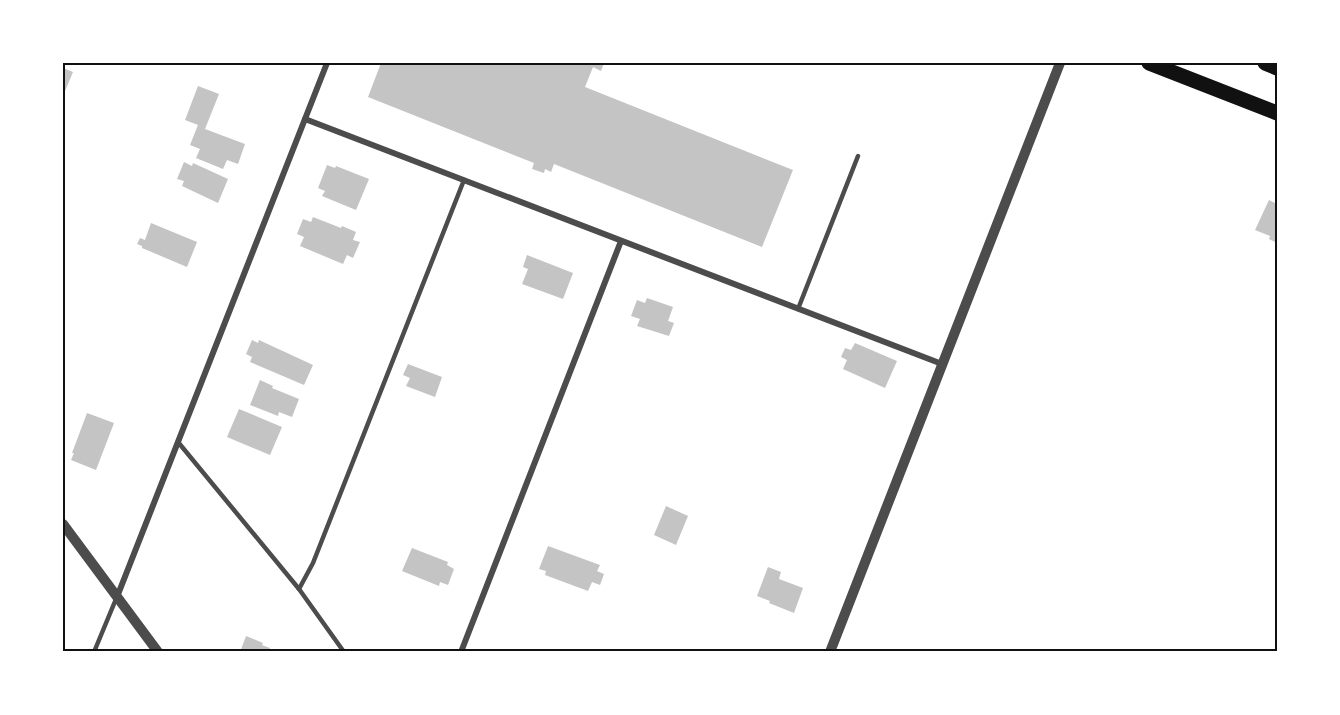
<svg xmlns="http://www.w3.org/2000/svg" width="1340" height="715" font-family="'Exo 2',sans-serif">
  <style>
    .building { fill: #c4c4c4 }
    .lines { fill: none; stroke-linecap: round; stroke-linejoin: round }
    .service { stroke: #4c4c4c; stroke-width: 4.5 }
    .minor { stroke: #4c4c4c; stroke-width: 6 }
    .tertiary { stroke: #4c4c4c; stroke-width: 10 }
    .primary { stroke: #111; stroke-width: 15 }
    .neatline { fill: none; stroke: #111; stroke-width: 2 }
  </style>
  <rect width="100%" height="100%" fill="#fff"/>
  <!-- building -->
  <g class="building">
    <path d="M381,63h223l-3,8 -8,-4 -8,20 208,83 -31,77 -208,-83 -3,8 -6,-3 -1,4 -12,-4 2,-6 -166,-66z"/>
    <path d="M63,68l10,4 -10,24z"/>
    <path d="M198,86l21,8 -14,35 40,15 -7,20 -11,-4 -4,9 -27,-11 4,-9 -10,-4 8,-20 -13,-5z"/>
    <path d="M184,162l8,4 1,-3 35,16 -10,24 -36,-17 2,-5 -7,-2z"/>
    <path d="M327,165l8,3 1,-2 33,13 -13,31 -34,-14 3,-5 -7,-3z"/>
    <path d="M1269,200l8,4v39l-8,-4 1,-3 -15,-6z"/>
    <path d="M313,217l28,11 1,-2 14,6 -3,8 7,2 -7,16 -6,-3 -4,9 -43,-18 4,-9 -7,-3 6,-15 8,3z"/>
    <path d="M151,223l46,19 -10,25 -45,-19v-2l-5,-2 3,-6 5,2z"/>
    <path d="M527,255l46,18 -10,26 -41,-15 6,-15 -5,-2z"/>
    <path d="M647,298l26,9 -5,14 6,2 -5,13 -32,-10 3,-7 -9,-3 6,-16 8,3z"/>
    <path d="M252,340l6,3 1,-3 54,25 -9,20 -54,-23 2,-5 -6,-3z"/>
    <path d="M855,343l42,18 -12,27 -42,-19 4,-9 -6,-3 4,-9 6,2z"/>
    <path d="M408,364l34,13 -7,20 -29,-11 4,-8 -7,-3z"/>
    <path d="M260,380l13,6 -1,2 27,11 -7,18 -13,-5 -1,4 -28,-11z"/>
    <path d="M239,409l43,18 -12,28 -43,-18z"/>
    <path d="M87,413l27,10 -18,47 -25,-10 3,-7h-2z"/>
    <path d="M666,506l22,10 -12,29 -22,-10z"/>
    <path d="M548,546l52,19 -3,6 7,3 -4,11 -8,-3 -4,9 -43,-16 1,-4 -7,-2z"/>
    <path d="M412,548l36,14 -1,3 7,4 -6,16 -8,-3 -1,4 -37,-15z"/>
    <path d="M768,567l13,5 -2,7 24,9 -9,25 -25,-10 1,-2 -13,-5z"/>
    <path d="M246,636l17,7 -1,2 8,3 -2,4h-28z"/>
  </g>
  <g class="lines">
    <!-- service -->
    <g class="service">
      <path d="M798,309l60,-153"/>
      <path d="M178,442l121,147 45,63"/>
      <path d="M299,589l14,-26 151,-383"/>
      <path d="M94,652l22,-53"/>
    </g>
    <!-- minor -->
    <g class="minor">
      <path d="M305,119l637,245"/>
      <path d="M117,597l210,-534"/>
      <path d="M461,652l160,-411"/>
    </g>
    <!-- tertiary -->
    <g class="tertiary">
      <path d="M63,524l95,128"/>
      <path d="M830,652l230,-589"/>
    </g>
    <!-- primary -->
    <g class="primary">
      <path d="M1149,63l128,50"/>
      <path d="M1265,63l12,5"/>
    </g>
  </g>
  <!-- border -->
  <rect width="1340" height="715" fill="none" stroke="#ffffff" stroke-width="129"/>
  <rect x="64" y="64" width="1212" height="586" class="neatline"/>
</svg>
